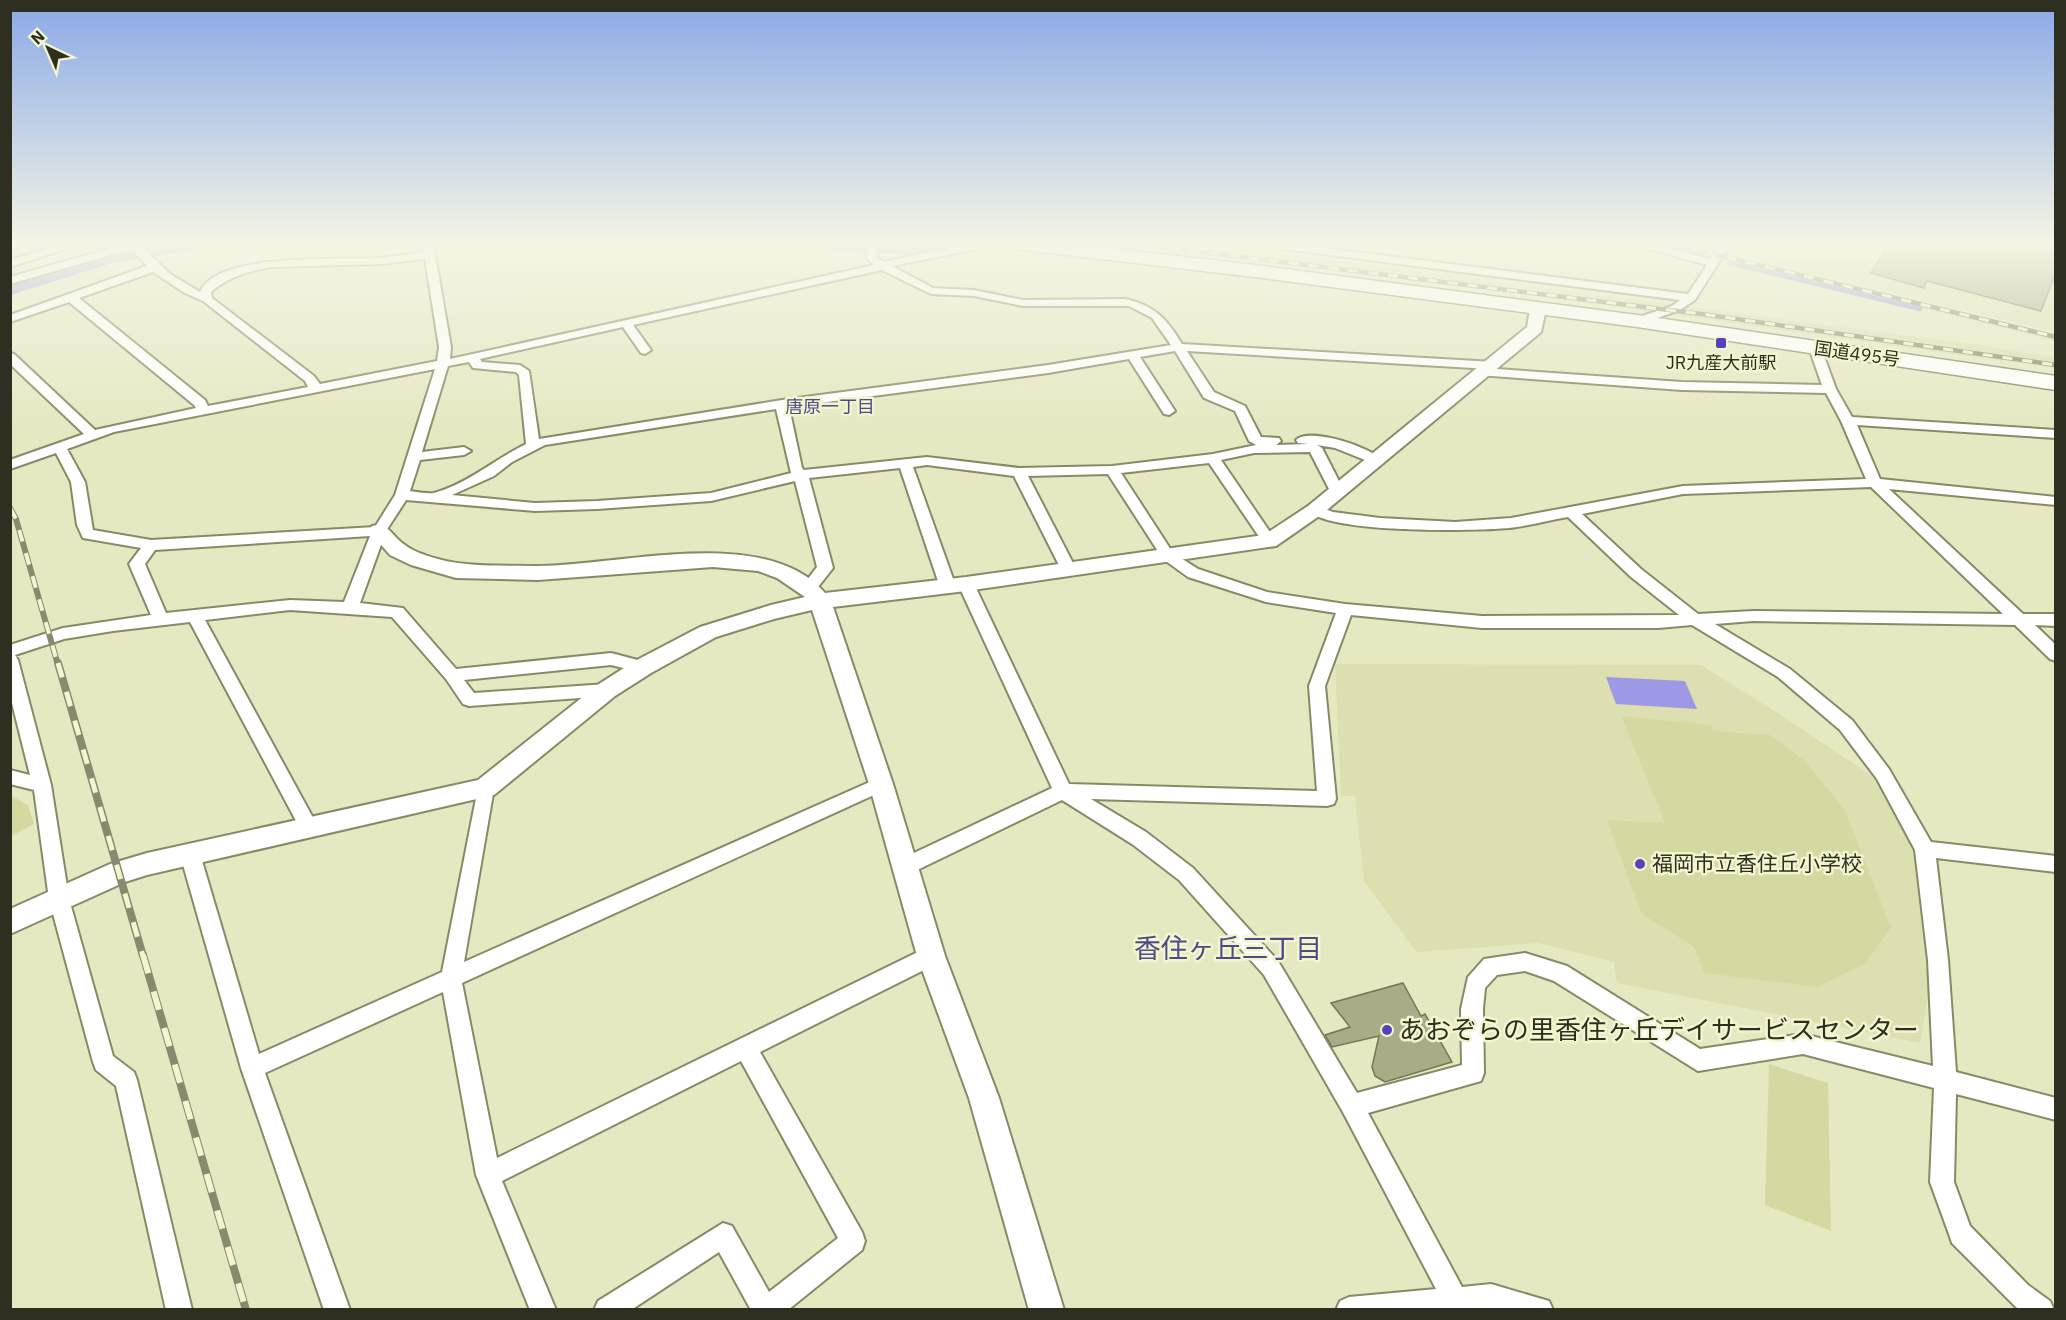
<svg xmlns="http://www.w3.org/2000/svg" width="2066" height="1320" font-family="'IBM Plex Sans','Noto Sans JP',sans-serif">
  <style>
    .built { fill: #dddfb1 }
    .green { fill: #d6d8a1 }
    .water { fill: #9d99e5 }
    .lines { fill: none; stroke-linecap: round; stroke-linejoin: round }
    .stream { stroke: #9d99e5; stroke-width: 4.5 }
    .river { fill: #9d99e5; fill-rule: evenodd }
    .building { fill: #aaab87; stroke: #757754; stroke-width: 1.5 }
    .street-casing { stroke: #888a67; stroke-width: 4 }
    .secondary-casing { stroke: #888a67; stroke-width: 4 }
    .highway-casing { stroke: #888a67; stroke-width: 3 }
    .street { fill: #fff; fill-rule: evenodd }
    .secondary { fill: #fff; fill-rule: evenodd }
    .highway { fill: #fff; fill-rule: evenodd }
    .rail-far3-casing { stroke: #88896f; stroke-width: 4.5 }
    .rail-far2-casing { stroke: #88896f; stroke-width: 6 }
    .rail-far1-casing { stroke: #88896f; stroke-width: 8 }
    .rail-casing { stroke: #88896f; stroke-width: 8 }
    .rail-far3 { stroke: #f3f5cf; stroke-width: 3; stroke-dasharray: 10; stroke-linecap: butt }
    .rail-far2 { stroke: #f3f5cf; stroke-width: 4; stroke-dasharray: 12; stroke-linecap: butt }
    .rail-far1 { stroke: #f3f5cf; stroke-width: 5; stroke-dasharray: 15; stroke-linecap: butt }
    .rail { stroke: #f3f5cf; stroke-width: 6; stroke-dasharray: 19; stroke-linecap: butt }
    .poi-dot { fill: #5842bb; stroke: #f3f5cf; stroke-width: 2 }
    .labels { text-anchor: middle; stroke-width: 5; stroke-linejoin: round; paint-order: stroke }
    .far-street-label { font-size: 18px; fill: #2e2f20; stroke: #f3f5cf }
    .far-poi-label { font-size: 18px; fill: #2e2f20; stroke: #f3f5cf }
    .far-neighbourhood-label { font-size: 18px; fill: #4f4a88; stroke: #f3f5cf }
    .poi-label { font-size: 21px; fill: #2e2f20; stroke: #f3f5cf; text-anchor: start }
    .near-poi-label { font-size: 26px; fill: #2e2f20; stroke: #f3f5cf; text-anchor: start }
    .near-neighbourhood-label { font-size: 27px; fill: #4f4a88; stroke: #f3f5cf }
  </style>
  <rect width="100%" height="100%" fill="#e6e8c2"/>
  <!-- built -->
  <g class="built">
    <path d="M1107,243h101l763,101 84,13v11l-578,-80z"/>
    <path d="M1655,243h25l375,91v7z"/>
    <path d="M1739,243h316v89l-322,-78z"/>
    <path d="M1335,664l366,1 83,52 94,63 38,67 16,127 -12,69 -303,-60 -3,-21 -76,-19 -122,9 -52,-71 -9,-85h-14z"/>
  </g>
  <!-- green -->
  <g class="green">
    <path d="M1621,716l90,9 2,6 57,4 35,26 40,49 46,118 -25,35 -49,24 -113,-14 -10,-26 -53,-34 -34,-93 58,3z"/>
    <path d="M11,796l17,9 6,19 -23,12z"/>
    <path d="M1769,1064l59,19 3,148 -66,-26z"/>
  </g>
  <!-- water -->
  <g class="water">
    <path d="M163,243h73l-124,20 -101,32 -1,-11 118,-36z"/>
    <path d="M1606,677l79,4 12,28 -81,-5z"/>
  </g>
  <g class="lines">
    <!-- stream -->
    <path class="stream" d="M1729,263l191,46"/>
    <!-- river -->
    <path class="river" d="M819,243h155l-3,5 -38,8 -102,-6 -9,-2z"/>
  </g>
  <!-- building -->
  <g class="building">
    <path d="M1889,243h166v32l-14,36 -114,-30 -3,7 -53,-15z"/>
    <path d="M1403,983l18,33 4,-2 27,48 -67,20 -10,-6 -3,-9 7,-31 -47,11 -7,-12 25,-8 -19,-24z"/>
  </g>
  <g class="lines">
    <!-- street casing -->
    <g class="street-casing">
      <g id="street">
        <path d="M14,243h13l-17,9v-7z"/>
        <path d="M68,243h16l-74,24v-7z"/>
        <path d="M129,243h16l-4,3 29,28 30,18c17,-40 140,-32 178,-34 16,-1 31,-4 46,-6l-1,-9h10l18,104 -1,12 424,-94 -7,-6v-16h10v15l7,4 89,-19h17l-18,7 -80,16 41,22 41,2 49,10 102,-1c29,6 42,20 57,45l312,18 2,3 -6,4 -303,-18 27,41 31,14 16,31 18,1 2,3 -5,4 32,-1 -10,-1 -2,-3c14,-13 74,7 86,20l-7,4 -40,-16 -18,-3 5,3 22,43 -7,4 -7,-4 -20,-39 -56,1 -33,7 55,81 -7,5 -5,-2 -55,-81 -88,10 52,80 25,16 69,23 78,12 137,12 197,-1 -48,-38 -63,-60c-19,3 -39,9 -59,11 -34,3 -181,6 -201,-18l2,-3 5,-2 18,7 47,6 75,4 56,-4 172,-32 183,-7 -25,-58 -15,-28 -144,-3 -204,-15 -2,-3 6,-4 200,14 140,3 -13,-37 6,-4 6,4 15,41 16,28 204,13v8l-199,-13 23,54 176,18v8l-167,-16 134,125h33v12l-21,-1 21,20v16l-6,-2 -35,-34 -262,-4 -38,3 75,45 62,51 37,49 42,73 125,14v16l-120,-14 12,102 8,112 100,26v22l-100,-26 -2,88 16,44 58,59 22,16 4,9h-35l-67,-67 -3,-9 -19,-52 4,-94 -131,-34 -105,17 -144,-90 -29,-10 -28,4 -12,13 -2,21 1,64 -3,8 -113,32 94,174 29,-3 58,17 4,9h-217l4,-9 9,-4 87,-8 -92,-175 -80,-139 -85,-95 -47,-36 -70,-44 -149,72 -7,2 -7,-2 -3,-6 3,-6 153,-72 -94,-204 3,-4h10l3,4 95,200 248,7 -8,-105 27,-73 -70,-11 -78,-25 -25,-18 -55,-85 -80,2 48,93 -8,5 -5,-1 -49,-97 -87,-11 -14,2 43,120 -8,5 -8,-5 -40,-119 -91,10 24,90 -19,24 -5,1 -8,-5 16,-21 -22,-86 -84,20 -114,8 -62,2 -129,-11 -20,31 -26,72 43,5 53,61 155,-16 38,10 2,4 -2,4 -6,2 -32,-8 -147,15 10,13 133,-9 6,2 2,4 -2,4 -6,2 -138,10 -6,-2 -17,-25 -54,-62 -102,-7 -85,10 113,207 -2,5 -7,3 -7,-3 -112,-210 -77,9 -49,8 -49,16 3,5 33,125 18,114 44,157 21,16 3,8 55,230h-26l-50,-224 -20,-16 -3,-8 -44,-163 -15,-109 -24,-6v-14l20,5 -20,-80v-50l53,-17 88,-13 -22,-51 12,-16 -58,-10 -6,-13 -6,-43 -15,-29 -46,16v-9l74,-26 -74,-70v-11l4,1 81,76 101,-22 -2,-3 -125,-103 -59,20v-7l137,-49 -15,-17 -122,35v-7zM425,259l14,88 -2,14 -117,23 -6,-8 -102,-78 -1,-6c16,-15 38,-21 60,-25l110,-3zM882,270l49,24 43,2 49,10h106l23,12 19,27 -123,20 -266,35 -243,39 -10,-68 -9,-6 -38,-3 -2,-3 143,-32 18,26 4,1 6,-4 -18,-25zM153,272l32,21 18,8 102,80 3,6 -100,19 -3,-6 -126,-102zM1175,351l29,47 31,13 14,30 7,4 -43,9 -101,12 -93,2 -92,-11 -123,13 -2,-2 -13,-61 259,-34 81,-14 35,55 5,1 6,-4 -35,-54zM469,362l4,6 43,4 3,3 7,69c-31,15 -59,40 -92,49 -7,1 -17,-1 -24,-2l10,-31 44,-5 7,-4 -7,-4 -42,5 26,-86zM435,369l-40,126 -20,32 -224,13 -58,-10 -8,-48 -18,-33 47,-17zM776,409l15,64 -80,20 -114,8 -62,2 -83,-8 42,-19 18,-14 33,-17zM1871,487l132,127 -250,-3 -55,3 -57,-45 -59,-55 101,-20zM370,536l-26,66 -54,-2 -124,13 -21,-49 10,-14zM1351,615l131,13h176l34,-3 86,52 62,53 37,49 38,71 13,110 5,106 -130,-32 -103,15 -133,-83 -42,-13 -41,6 -16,18 -7,32 1,56 -105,28 -79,-132 -85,-93 -47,-36 -55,-33 236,7 7,-2 2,-5 -11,-113z"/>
        <path d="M1255,243h29l404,51 19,-29 -72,-20 -1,-2h17l59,16 6,-9 -21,-7h36l-36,57 -15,10 -43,15 -6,-4 2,-2 39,-13 8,-6 -420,-54z"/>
        <path d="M881,777l6,2 3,5 -3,5 -425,194 35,175 427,-209 7,-2 7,2 3,7 -3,7 -178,89 102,180 3,9 -3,9 -74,60h-37l-32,-58 -88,58h-37l4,-9 125,-78 9,3 37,66 69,-54 -97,-177 -239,120 54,129h-26l-54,-135 -33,-183 -178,81 85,237h-26l-83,-242 -61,-214 3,-6 7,-2 7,2 3,6 59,200 183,-82 37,-189 6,-2 6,2 3,5 -30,174z"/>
      </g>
    </g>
    <!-- secondary casing -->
    <g class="secondary-casing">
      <path id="secondary" d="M1538,304l8,5 -5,23 -219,182 -46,32 -310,45 -133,16 60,177 52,172 54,142 65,212h-35l-60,-212 -52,-142 -48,-172 -57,-174 -38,9 -58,18 -65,36 -36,23 -121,99 -347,80 -22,7 -115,52v-25l100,-45 37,-11 331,-73 121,-96 36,-23 65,-34 71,-22 34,-8 -28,-19 -19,-7 -45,-4 -175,13 -82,-2 -45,-13 -21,-10 -21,-24 3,-5c17,-4 20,11 33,19 5,4 14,8 20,10 35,13 73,10 109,11 82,1 231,-43 291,27l141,-16 298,-42 44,-29 219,-179 3,-18z"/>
    </g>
    <!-- highway casing -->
    <g class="highway-casing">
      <path id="highway" d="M1005,243h59l199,23 374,49 419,61v14l-419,-63 -374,-49 -248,-29 -7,-2z"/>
    </g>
    <!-- street -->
    <use href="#street" class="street"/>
    <!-- secondary -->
    <use href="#secondary" class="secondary"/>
    <!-- highway -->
    <use href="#highway" class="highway"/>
    <!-- rail-far3 casing -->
    <g class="rail-far3-casing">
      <g id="rail-far3">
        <path d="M1130,243l579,72 347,50"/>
        <path d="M1668,243l388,94"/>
      </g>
    </g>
    <!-- rail-far2 casing -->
    <g class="rail-far2-casing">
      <path id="rail-far2" d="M10,508l6,11 42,146"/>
    </g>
    <!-- rail-far1 casing -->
    <g class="rail-far1-casing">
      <path id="rail-far1" d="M58,663l85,293"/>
    </g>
    <!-- rail casing -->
    <g class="rail-casing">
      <path id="rail" d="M143,955l103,355"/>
    </g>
    <!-- rail-far3 -->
    <use href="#rail-far3" class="rail-far3"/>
    <!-- rail-far2 -->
    <use href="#rail-far2" class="rail-far2"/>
    <!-- rail-far1 -->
    <use href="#rail-far1" class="rail-far1"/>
    <!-- rail -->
    <use href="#rail" class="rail"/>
  </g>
  <!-- sky -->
  <linearGradient id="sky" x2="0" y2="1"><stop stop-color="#8aa9e7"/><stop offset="0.57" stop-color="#f4f5e4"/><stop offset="1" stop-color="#f4f5e4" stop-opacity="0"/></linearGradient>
  <rect width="2066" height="428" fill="url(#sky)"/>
  <!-- markers -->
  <g class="poi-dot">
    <rect x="1715" y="337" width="12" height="12" rx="3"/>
    <circle cx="1640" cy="864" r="6"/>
    <circle cx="1387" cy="1030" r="6"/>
  </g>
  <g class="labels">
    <!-- far-street labels -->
    <g class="far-street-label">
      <text transform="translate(1857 354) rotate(8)" y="6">国道495号</text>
    </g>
    <!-- far-poi labels -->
    <g class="far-poi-label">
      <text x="1721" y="369">JR九産大前駅</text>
    </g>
    <!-- far-neighbourhood labels -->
    <g class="far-neighbourhood-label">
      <text x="830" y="413">唐原一丁目</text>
    </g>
    <!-- poi labels -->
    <g class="poi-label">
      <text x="1652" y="871">福岡市立香住丘小学校</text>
    </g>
    <!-- near-poi labels -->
    <g class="near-poi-label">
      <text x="1399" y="1039">あおぞらの里香住ヶ丘デイサービスセンター</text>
    </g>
    <!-- near-neighbourhood labels -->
    <g class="near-neighbourhood-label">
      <text x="1228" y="958">香住ヶ丘三丁目</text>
    </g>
  </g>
  <!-- border -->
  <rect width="2066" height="1320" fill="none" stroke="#2e2f20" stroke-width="24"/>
  <!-- north arrow -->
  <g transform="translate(48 48) rotate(316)" stroke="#f3f5cf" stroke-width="4.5" paint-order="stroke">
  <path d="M0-4.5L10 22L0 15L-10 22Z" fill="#2e2f20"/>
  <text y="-9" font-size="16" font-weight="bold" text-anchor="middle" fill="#2e2f20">N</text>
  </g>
</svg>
